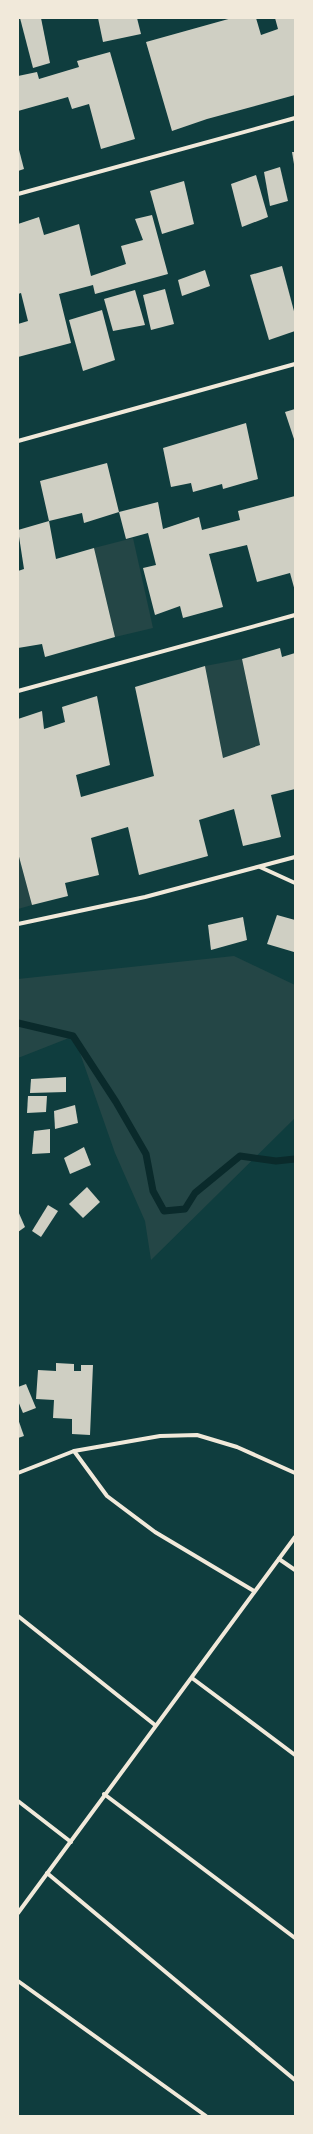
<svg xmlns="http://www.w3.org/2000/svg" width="313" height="2134" font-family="Ubuntu,sans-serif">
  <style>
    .green { fill: #244646 }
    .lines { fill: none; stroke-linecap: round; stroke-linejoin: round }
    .stream { stroke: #0a2a2b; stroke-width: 7 }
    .building { fill: #cfcfc3 }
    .minor { stroke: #f1e9da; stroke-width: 4 }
  </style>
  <rect width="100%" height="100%" fill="#0f3d3e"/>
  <!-- green -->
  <g class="green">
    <path d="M133,538l20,90 -38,9 -21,-89z"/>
    <path d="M242,659l18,86 -37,13 -18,-92z"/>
    <path d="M18,853l14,52 -14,4z"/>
    <path d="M234,956l61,29v133l-144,142 -6,-39 -30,-68 -41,-117 -56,22v-79z"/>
  </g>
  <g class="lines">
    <!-- stream -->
    <path class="stream" d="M18,1023l55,13 43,66 30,52 7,37 11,20 21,-2 10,-16 45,-37 36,5 19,-2"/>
  </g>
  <!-- building -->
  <g class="building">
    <path d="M20,18h21l9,45 -17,5z"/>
    <path d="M98,18h39l4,16 -38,8z"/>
    <path d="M232,18h24l5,17 17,-6 -3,-11h20v77l-88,24 -35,12 -26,-89z"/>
    <path d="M110,52l25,87 -34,10 -12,-45 -17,5 -4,-12 -50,14v-35l19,-4 2,7 40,-12 -2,-6z"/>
    <path d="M18,146l6,23 -6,2z"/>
    <path d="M292,152h3v12h-1z"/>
    <path d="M280,167l8,34 -18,5 -6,-34z"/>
    <path d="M256,175l12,42 -26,10 -11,-43z"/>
    <path d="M184,181l10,43 -32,10 -12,-43z"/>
    <path d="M152,215l16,59 -73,20 -2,-9 -34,9 12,49 -53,14v-33l10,-3 -7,-28 -3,1v-70l21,-7 5,18 35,-11 12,52 35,-12 -5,-18 22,-6 -8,-21z"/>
    <path d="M282,266l13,49v16l-26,9 -19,-65z"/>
    <path d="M205,270l5,16 -28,10 -4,-16z"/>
    <path d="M165,289l9,35 -23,6 -8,-35z"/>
    <path d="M135,290l10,35 -32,6 -9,-32z"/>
    <path d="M102,310l13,50 -32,11 -14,-51z"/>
    <path d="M295,409v33l-10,-30z"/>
    <path d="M246,423l12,56 -35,10 -1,-5 -29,8 -2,-9 -20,4 -8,-39z"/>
    <path d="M107,463l12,49 -35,11 -2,-10 -33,8 -9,-40z"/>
    <path d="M295,496v95l-5,-18 -33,9 -10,-37 -38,9 14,53 -40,11 -3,-12 -25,9 -12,-47 13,-3 -8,-32 -22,6 -7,-27 39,-10 5,27 36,-12 3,13 38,-10 -2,-9z"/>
    <path d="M49,521l7,38 38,-11 21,89 -70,20 -3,-13 -24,4v-77l6,-2 -6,-39z"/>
    <path d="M280,648l2,9 13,-4v136l-24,6 10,42 -38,9 -9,-37 -35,11 9,36 -69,19 -11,-48 -37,11 8,37 -34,8 3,13 -36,9 -14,-52v-134l24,-8 2,18 21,-7 -3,-15 35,-11 13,69 -34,10 5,22 73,-21 -19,-89 70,-21 18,92 37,-13 -18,-86z"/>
    <path d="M277,915l18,5 -1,32 -27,-8z"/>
    <path d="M243,917l4,23 -36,10 -3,-25z"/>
    <path d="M66,1077v15l-36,1 1,-14z"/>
    <path d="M28,1096h19l-1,16 -19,1z"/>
    <path d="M75,1105l3,18 -23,6 -1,-18z"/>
    <path d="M50,1129v24l-18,1 2,-23z"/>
    <path d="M84,1147l7,18 -21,9 -6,-16z"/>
    <path d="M87,1187l13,15 -17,16 -14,-14z"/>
    <path d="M48,1205l10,6 -17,26 -9,-6z"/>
    <path d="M18,1211l7,16 -7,5z"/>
    <path d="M56,1363l18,1v7h7v-6h12l-3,70 -18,-1v-15l-19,-1 1,-18 -18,-1 2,-29 18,1z"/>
    <path d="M26,1384l10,24 -13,5 -5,-12v-14z"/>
    <path d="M18,1419l6,17 -6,2z"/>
  </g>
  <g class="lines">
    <!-- minor -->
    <g class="minor">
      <path d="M18,194l277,-76"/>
      <path d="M18,441l277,-77"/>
      <path d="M18,691l277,-76"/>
      <path d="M260,867l35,16"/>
      <path d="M18,924l127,-27 150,-40"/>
      <path d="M74,1451l33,45 48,36 99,59"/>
      <path d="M18,1473l56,-22 86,-15 37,-1 40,12 58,26"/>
      <path d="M279,1559l16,11"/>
      <path d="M18,1616l137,109"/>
      <path d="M192,1678l103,77"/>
      <path d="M104,1794l191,144"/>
      <path d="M18,1801l53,41"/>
      <path d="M47,1873l248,207"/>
      <path d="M18,1913l277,-376"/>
      <path d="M18,1981l188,135"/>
    </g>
  </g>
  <!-- border -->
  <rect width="313" height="2134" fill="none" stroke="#f1e9da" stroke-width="38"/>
</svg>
